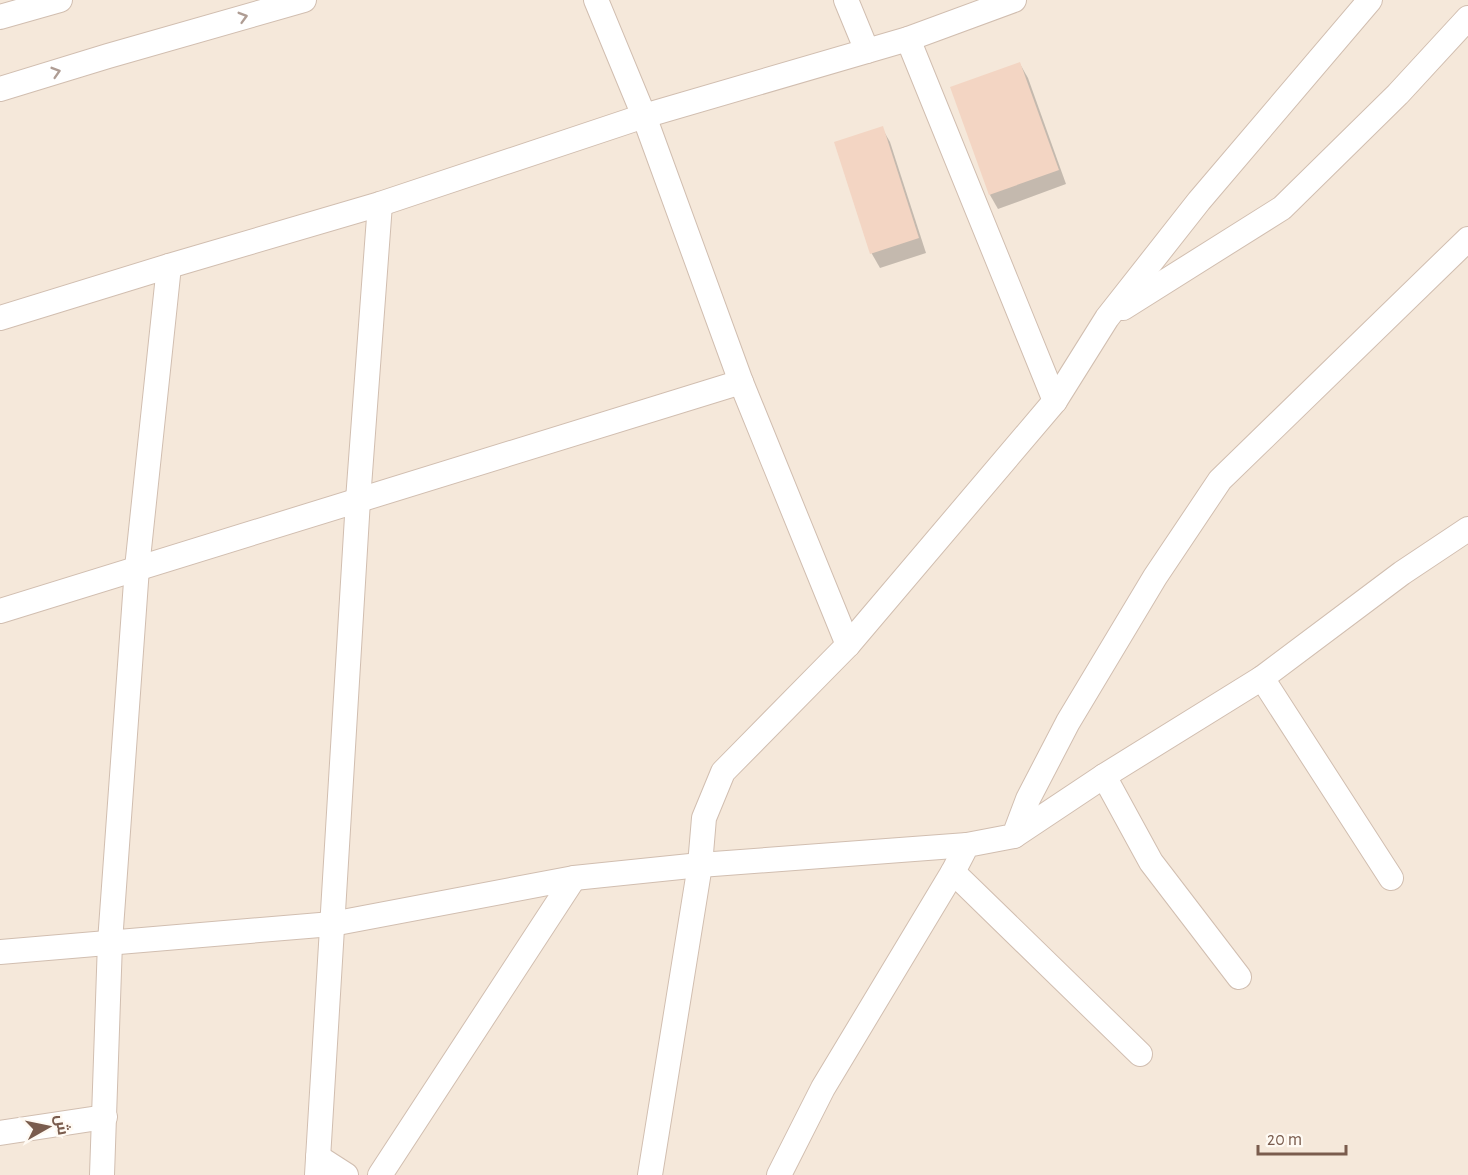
<svg xmlns="http://www.w3.org/2000/svg" width="1468" height="1175" font-family="'Alegreya Sans',Cairo,sans-serif">
  <style>
    .residential { fill: #f5e8da }
    .shadow { fill: #0003 }
    .building { fill: #f3d5c3 }
    .lines { fill: none; stroke-linecap: round; stroke-linejoin: round }
    .minor-casing { stroke: #d1beb0; stroke-width: 26 }
    .minor { stroke: #fff; stroke-width: 24 }
    .oneway { stroke: #af9d94 }
  </style>
  <rect width="100%" height="100%" fill="#fdf6ec"/>
  <!-- residential -->
  <rect class="residential" x="0" y="0" width="1468" height="1175"/>
  <!-- shadow -->
  <g class="shadow">
    <path d="M1020,64l8,14 38,106 -68,25 -8,-14z"/>
    <path d="M882,128l8,14 36,111 -46,15 -8,-14 -36,-111z"/>
  </g>
  <!-- building -->
  <g class="building">
    <path d="M1020,62l39,108 -70,25 -39,-108z"/>
    <path d="M883,126l36,112 -49,16 -36,-112z"/>
  </g>
  <g class="lines">
    <!-- minor casing -->
    <g class="minor-casing">
      <g id="minor">
        <path d="M596,0l48,116 97,266 107,263"/>
        <path d="M846,0l21,51"/>
        <path d="M0,17l60,-17"/>
        <path d="M908,39l147,362"/>
        <path d="M0,89l108,-33 196,-56"/>
        <path d="M1123,308l159,-100 116,-114 70,-76"/>
        <path d="M0,318l169,-52 211,-62 264,-88 264,-77 106,-39"/>
        <path d="M0,611l741,-229"/>
        <path d="M1262,678l129,200"/>
        <path d="M1104,776l47,86 88,115"/>
        <path d="M1014,836l90,-60 158,-98 140,-105 66,-44"/>
        <path d="M953,872l187,182"/>
        <path d="M0,952l332,-28 242,-46 126,-13 267,-20"/>
        <path d="M0,1133l105,-16"/>
        <path d="M318,1157l28,18"/>
        <path d="M102,1175l8,-233 27,-374 32,-302"/>
        <path d="M317,1175l41,-675 22,-296"/>
        <path d="M380,1175l194,-297"/>
        <path d="M650,1175l50,-310 4,-47 19,-46 125,-127 207,-244 52,-83 92,-117 171,-201"/>
        <path d="M779,1175l44,-87 130,-216 14,-27 47,-9 14,-37 40,-77 87,-145 65,-97 248,-241"/>
      </g>
    </g>
    <!-- minor -->
    <use href="#minor" class="minor"/>
  </g>
  <!-- one-way arrows -->
  <defs><path id="oneway-chevron" d="M-2-3.5L2.5 0L-2 3.5" fill="none" stroke-width="1.6" stroke-linecap="round" stroke-linejoin="round" transform="scale(1.5)"/></defs>
  <g class="oneway">
    <use href="#oneway-chevron" transform="translate(243 17) rotate(-16)"/>
    <use href="#oneway-chevron" transform="translate(56 72) rotate(-17)"/>
  </g>
  <!-- north arrow -->
  <g transform="translate(48 1127) rotate(81)" stroke="#fffaf3" stroke-width="4.5" paint-order="stroke">
  <path d="M0-4.5L10 22L0 15L-10 22Z" fill="#7a5c4d"/>
  <text y="-9" font-size="16" font-weight="bold" text-anchor="middle" fill="#7a5c4d">ش</text>
  </g>
  <!-- scale -->
  <path d="M1258 1145v9h88v-9" fill="none" stroke="#7a5c4d" stroke-width="3"/>
  <text x="1267" y="1145" font-size="18" fill="#7a5c4d" stroke="#fffaf3" stroke-width="4.5" paint-order="stroke">20 m</text>
</svg>
